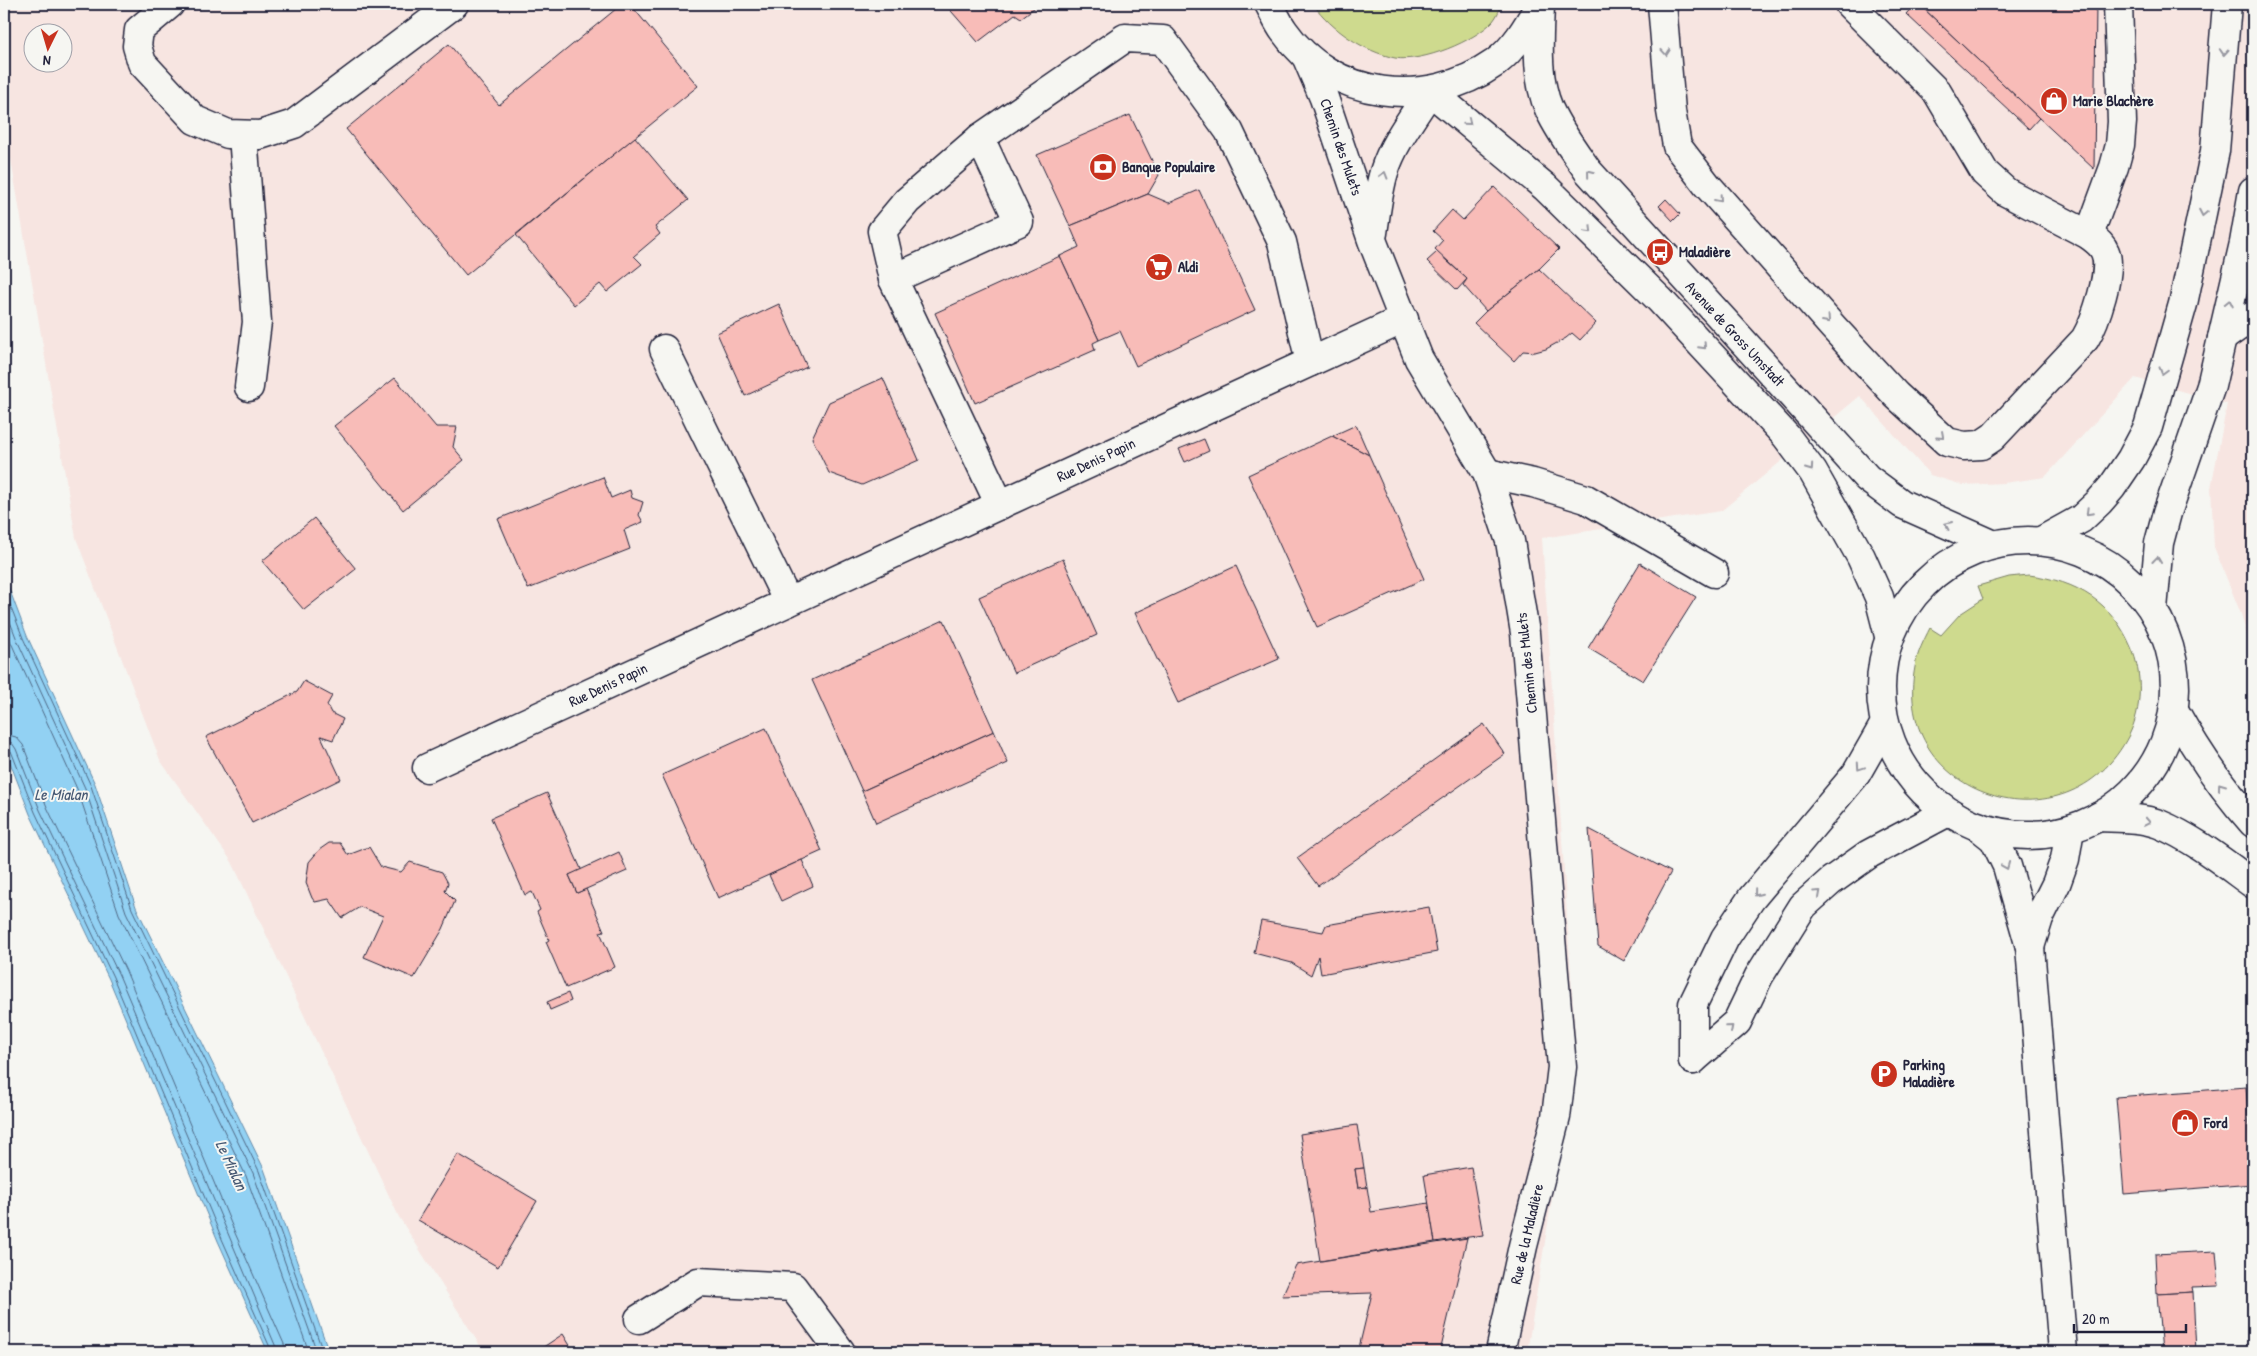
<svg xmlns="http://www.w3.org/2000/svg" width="2257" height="1356" font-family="'Patrick Hand',sans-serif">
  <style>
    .built { fill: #f7e5e1; fill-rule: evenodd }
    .green { fill: #ceda8e; stroke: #787e64 }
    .water { fill: #92d1f3; stroke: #658ba9 }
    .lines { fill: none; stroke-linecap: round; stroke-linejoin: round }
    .shore { stroke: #4f6885; stroke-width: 1 }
    .building { fill: #f8bcb8; stroke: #22223b }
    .minor-casing { stroke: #22223b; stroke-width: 31 }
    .major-casing { stroke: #22223b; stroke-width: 31 }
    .minor { stroke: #f6f6f2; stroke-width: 28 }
    .major { stroke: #f6f6f2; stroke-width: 28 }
    .oneway { stroke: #9797a0 }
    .labels { text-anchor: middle; stroke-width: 4; stroke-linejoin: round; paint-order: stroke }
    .poi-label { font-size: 15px; font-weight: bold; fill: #22223b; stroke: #f6f6f2; text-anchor: start }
    .street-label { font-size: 15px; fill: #22223b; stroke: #f6f6f2 }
    .water-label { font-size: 16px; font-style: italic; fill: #445772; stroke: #f6f6f2 }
  </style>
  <rect width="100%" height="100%" fill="#f6f6f2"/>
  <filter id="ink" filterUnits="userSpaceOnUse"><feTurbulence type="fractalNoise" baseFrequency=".02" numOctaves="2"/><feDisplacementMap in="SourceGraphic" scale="10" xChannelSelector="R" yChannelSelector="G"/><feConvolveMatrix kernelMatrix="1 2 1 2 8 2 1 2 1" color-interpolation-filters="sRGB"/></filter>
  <g filter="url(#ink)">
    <!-- built -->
    <path class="built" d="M4,4h2249v653l-12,-43 -27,-67 -3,-59 16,-84 -92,-26 -90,99 -41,6 -41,2 -33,-10 -70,-79 -139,115 -179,27 34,513 -49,301h-1043l-85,-135 -167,-355 -72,-102 -84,-222 -72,-419zM32,32h30v30h-30z"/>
    <!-- green -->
    <g class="green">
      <path d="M1313,4h189c-2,5 -5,12 -9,17 -18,20 -71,42 -98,37 -32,-7 -63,-28 -82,-54z"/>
      <path d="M2029,575c48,6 83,27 102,72 12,27 11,62 -2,88 -61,120 -239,61 -214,-68 2,-14 9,-27 15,-39l11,7 19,-21 23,-15 -5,-13 31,-9z"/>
    </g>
    <!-- water -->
    <path class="water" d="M4,575l23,61 68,148 41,123 128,262 65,183h-61l-50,-111 -109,-262 -79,-165 -26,-67z"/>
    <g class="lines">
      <!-- shore -->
      <g class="shore">
        <path d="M4,589l19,49 68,148 41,123 127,262 64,181"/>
        <path d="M4,606l13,34 68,148 41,124 127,261 64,179"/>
        <path d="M4,627l74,164 41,123 127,262 63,176"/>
        <path d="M4,734l12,3 7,8 24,62 79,164 109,262 49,111 2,8"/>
        <path d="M4,741l8,2 4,6 24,61 79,165 159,377"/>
        <path d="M4,748l7,3 24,61 78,165 109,262 50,113"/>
      </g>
    </g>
    <!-- building -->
    <g class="building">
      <path d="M622,4h8l68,82 -232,189 -120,-146 103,-85 50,61z"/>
      <path d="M945,4h94l-18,14 -6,-4 -37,28z"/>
      <path d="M1915,4h4l120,114 -10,11 -123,-115z"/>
      <path d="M1919,4h177l-2,165 -55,-51z"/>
      <path d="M1130,115l29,60 -11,19 -78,32 -33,-71z"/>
      <path d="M635,137l53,63 -33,27 5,7 -26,22 8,8 -35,28 -7,-8 -26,21 -58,-70z"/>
      <path d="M1494,187l65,62 -20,20 -53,42 -23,-26 4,-6 -32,-30 8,-9 -10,-9 19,-21 11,10z"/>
      <path d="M1199,190l56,120 -119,56 -16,-35 -21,9 -39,-84 19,-9 -9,-21 78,-32 21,9z"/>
      <path d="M1666,199l14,15 -7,7 -14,-15z"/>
      <path d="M1437,252l30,27 -10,11 -30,-29z"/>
      <path d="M1060,256l39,84 -6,3 2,7 -120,53 -40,-90z"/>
      <path d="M1539,269l57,54 -16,17 -8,-7 -6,5 -20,11 -11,3 -12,-1 -9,10 -40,-38 12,-12z"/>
      <path d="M779,304l28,63 -62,29 -28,-63z"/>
      <path d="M395,378l41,49h21l-4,20 11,13 -61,50 -69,-84z"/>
      <path d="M883,378l36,82 -57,25 -33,-12 -17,-35 17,-36z"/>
      <path d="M1356,425l13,30 -37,-19z"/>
      <path d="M1332,436l37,19 55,124 -107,48 -69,-152z"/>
      <path d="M1204,439l5,12 -24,11 -6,-13z"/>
      <path d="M603,477l8,21 19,-8 2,8 11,4 -4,13 4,7 -19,8 6,19 -102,40 -30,-70z"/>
      <path d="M314,518l42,51 -52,41 -42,-49z"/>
      <path d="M1063,559l34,76 -83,38 -35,-76z"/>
      <path d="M1640,563l56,34 -53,84 -55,-33z"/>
      <path d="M1236,566l43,93 -101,44 -43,-90z"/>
      <path d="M944,620l50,111 -132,60 -50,-111z"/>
      <path d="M304,681l28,15 -5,9 4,8 12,6 -10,21 -12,-4 20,43 -89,44 -46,-86 91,-45z"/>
      <path d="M1484,724l21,30 -187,132 -21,-28z"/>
      <path d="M766,728l56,123 -104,47 -56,-123z"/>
      <path d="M994,731l14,32 -132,60 -14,-32z"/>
      <path d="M547,793l34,76v2l-12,4 8,18 9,-4 18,42 -4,1 15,35 -49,21 -20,-46 3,-2 -12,-28 3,-2 -8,-18 -7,3 -34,-77z"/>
      <path d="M1589,829l82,43 -47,89 -26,-15z"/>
      <path d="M329,843h11l8,12 21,-8 12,20 20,5 9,-10 32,10 6,11 -3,8 10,10 -12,28 -29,49 -50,-21 19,-41 -23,-9 -18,11 -13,-19 -14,3 -3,-4 -6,-15 3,-21 10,-12z"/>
      <path d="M619,852l8,19 -50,22 -8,-18z"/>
      <path d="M802,860l11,26 -32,15 -12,-26z"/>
      <path d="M1429,907l8,45 -116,22 -3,-18 -7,19 -19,-12 -38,-10 7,-32 62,11 3,-7z"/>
      <path d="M568,993l3,8 -21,9 -3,-8z"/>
      <path d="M2246,1087l7,97 -129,10 -8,-97z"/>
      <path d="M1357,1125l7,43 -9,1 3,19 9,-1 4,25 58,-9 6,39 -115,19 -20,-127z"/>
      <path d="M458,1154l79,47 -39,66 -80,-47z"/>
      <path d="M1471,1167l12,68 -48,7 -11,-67z"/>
      <path d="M1364,1168l3,19 -9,1 -3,-19z"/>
      <path d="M1467,1238l-27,114h-82l14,-59 -90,3 14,-31z"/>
      <path d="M2216,1251l3,35 -27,1 1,5 -36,2 -2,-40z"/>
      <path d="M2193,1292l3,60h-34l-5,-58z"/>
      <path d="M563,1334l11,18h-38z"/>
    </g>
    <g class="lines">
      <!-- minor casing -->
      <g class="minor-casing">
        <g id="minor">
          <path d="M170,4l-31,26 -2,16 5,17 53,57 33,14 32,1 34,-11 160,-120"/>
          <path d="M1662,4l9,107 6,35 30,39 126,142 63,68 51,47 17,4 17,-1 12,-8 92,-98c10,-17 28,-68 20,-87 -3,-8 -10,-12 -16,-17l-83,-43 -21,-19 -48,-81 -88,-88"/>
          <path d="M1306,56l18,42 48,142 47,119 68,114 23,68 15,92 37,434 -6,50 -33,129 -23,106"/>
          <path d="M243,135l14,187 -8,65"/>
          <path d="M1373,233c3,-20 5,-41 11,-61 9,-29 30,-56 46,-81"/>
          <path d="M2089,235l25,-68 6,-22 2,-23 -4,-118"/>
          <path d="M893,279l126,-57 -39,-84"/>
          <path d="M2222,338l31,-22"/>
          <path d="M664,349l124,253"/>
          <path d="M1487,473l46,10 53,16 128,74"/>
          <path d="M1000,505l-107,-226 -11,-48 25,-30 73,-63 145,-100 38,2 66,91 53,111 28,120"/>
          <path d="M427,768l977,-449"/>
          <path d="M1979,827l15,12 13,27 23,81 33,405"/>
          <path d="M2030,947l9,-29 17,-34 9,-25 5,-30"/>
          <path d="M1693,1060v-56l32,-66 26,-39 105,-125 28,-49"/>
          <path d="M1693,1060l44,-38 22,-46 44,-70 28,-25 38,-27 79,-42"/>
          <path d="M639,1319l59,-37 95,5 48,65"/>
        </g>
      </g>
      <!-- major casing -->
      <g class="major-casing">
        <g id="major">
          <path d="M1269,4c5,9 9,19 15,27 48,69 144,79 211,32 20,-15 32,-36 44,-57"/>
          <path d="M1540,5c-1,33 -5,72 9,104 10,22 25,42 39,62l279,307 35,26 90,40"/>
          <path d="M1430,91l115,96 115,113 126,136 27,36 48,85 18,40 10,39"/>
          <path d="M2043,540l38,-21 18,-17 13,-15 19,-28 17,-32 35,-123 32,-153 12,-147"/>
          <circle cx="2028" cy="688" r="147"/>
          <path d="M2153,609l6,-66 8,-30 44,-127 33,-143 9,-52"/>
          <path d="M2174,710c23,42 47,77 79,113"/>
          <path d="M2098,817c20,1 42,0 61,7 34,14 65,39 94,60"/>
        </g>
      </g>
      <!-- minor -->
      <use href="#minor" class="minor"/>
      <!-- major -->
      <use href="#major" class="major"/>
    </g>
    <!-- one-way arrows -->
    <defs><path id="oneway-chevron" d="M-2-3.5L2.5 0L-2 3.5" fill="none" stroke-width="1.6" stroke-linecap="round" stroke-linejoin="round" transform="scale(1.25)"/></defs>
    <g class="oneway">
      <use href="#oneway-chevron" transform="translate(1666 52) rotate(85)"/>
      <use href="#oneway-chevron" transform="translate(2224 52) rotate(94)"/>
      <use href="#oneway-chevron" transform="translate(1468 122) rotate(39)"/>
      <use href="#oneway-chevron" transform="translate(1590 173) rotate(-129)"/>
      <use href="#oneway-chevron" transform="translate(1384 175) rotate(-73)"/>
      <use href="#oneway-chevron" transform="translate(1719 199) rotate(49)"/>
      <use href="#oneway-chevron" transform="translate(2203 213) rotate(101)"/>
      <use href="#oneway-chevron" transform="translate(1589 230) rotate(45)"/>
      <use href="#oneway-chevron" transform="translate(2229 303) rotate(-78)"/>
      <use href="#oneway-chevron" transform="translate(1827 320) rotate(48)"/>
      <use href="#oneway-chevron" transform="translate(1703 346) rotate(47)"/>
      <use href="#oneway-chevron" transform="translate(2163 371) rotate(106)"/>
      <use href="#oneway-chevron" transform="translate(1941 436) rotate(42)"/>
      <use href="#oneway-chevron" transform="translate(1810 468) rotate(55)"/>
      <use href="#oneway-chevron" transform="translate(2089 512) rotate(135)"/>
      <use href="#oneway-chevron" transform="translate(1948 525) rotate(-156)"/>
      <use href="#oneway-chevron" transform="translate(2157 560) rotate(-84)"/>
      <use href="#oneway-chevron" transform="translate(1860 767) rotate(124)"/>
      <use href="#oneway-chevron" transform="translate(2221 786) rotate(-126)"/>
      <use href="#oneway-chevron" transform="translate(2147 822) rotate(11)"/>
      <use href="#oneway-chevron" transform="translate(2006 866) rotate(68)"/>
      <use href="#oneway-chevron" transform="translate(1757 893) rotate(129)"/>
      <use href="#oneway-chevron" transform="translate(1818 893) rotate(-42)"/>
      <use href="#oneway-chevron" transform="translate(1730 1028) rotate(-41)"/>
    </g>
  </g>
  <!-- icons -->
  <defs>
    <g id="shop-disc" transform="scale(1.4375)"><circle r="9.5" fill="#c8321e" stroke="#f6f6f2"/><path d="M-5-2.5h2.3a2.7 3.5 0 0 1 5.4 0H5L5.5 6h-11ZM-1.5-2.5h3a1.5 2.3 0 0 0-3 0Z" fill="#fff"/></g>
    <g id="bank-disc" transform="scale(1.4375)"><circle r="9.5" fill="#c8321e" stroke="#f6f6f2"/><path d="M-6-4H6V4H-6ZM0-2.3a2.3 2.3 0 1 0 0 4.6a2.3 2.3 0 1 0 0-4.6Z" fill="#fff"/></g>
    <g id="bus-disc" transform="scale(1.4375)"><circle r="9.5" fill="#c8321e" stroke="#f6f6f2"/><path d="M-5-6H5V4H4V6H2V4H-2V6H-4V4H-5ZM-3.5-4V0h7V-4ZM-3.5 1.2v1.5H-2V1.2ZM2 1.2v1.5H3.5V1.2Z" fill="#fff"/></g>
    <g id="supermarket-disc" transform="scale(1.4375)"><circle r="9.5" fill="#c8321e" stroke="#f6f6f2"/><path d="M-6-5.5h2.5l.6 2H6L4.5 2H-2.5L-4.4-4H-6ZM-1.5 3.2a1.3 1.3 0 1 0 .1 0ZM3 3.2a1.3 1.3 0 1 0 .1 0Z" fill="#fff"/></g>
    <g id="parking-disc" transform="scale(1.4375)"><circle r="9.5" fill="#c8321e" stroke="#f6f6f2"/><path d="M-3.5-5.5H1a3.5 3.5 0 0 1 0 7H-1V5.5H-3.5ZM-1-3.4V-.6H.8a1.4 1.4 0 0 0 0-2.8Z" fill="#fff"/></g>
  </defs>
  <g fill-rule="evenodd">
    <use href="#shop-disc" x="2054" y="101"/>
    <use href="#bank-disc" x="1103" y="167"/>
    <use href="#bus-disc" x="1660" y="252"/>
    <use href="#supermarket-disc" x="1159" y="267"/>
    <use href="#parking-disc" x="1884" y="1074"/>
    <use href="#shop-disc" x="2185" y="1123"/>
  </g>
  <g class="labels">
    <!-- poi labels -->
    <g class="poi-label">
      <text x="2073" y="106">Marie Blachère</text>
      <text x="1122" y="172">Banque Populaire</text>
      <text x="1679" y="257">Maladière</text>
      <text x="1178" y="272">Aldi</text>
      <text x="1903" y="1070">Parking<tspan x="1903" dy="17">Maladière</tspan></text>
      <text x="2204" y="1128">Ford</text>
    </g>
    <!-- street labels -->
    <g class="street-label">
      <text transform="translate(1341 147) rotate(71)" y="5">Chemin des Mulets</text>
      <text transform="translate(1735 334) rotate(47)" y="5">Avenue de Gross Umstadt</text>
      <text transform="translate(1096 460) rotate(-25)" y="5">Rue Denis Papin</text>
      <text transform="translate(1527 663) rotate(-96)" y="5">Chemin des Mulets</text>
      <text transform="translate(608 685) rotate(-25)" y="5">Rue Denis Papin</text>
      <text transform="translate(1527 1234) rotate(-77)" y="5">Rue de la Maladière</text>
    </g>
    <!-- water labels -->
    <g class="water-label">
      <text x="61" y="800">Le Mialan</text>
      <text transform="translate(232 1165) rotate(65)" y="6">Le Mialan</text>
    </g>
  </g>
  <!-- margin -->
  <rect width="2257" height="1356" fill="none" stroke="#f6f6f2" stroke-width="20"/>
  <rect x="10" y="10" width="2237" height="1336" fill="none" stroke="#22223b" stroke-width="2" filter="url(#ink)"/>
  <!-- north arrow -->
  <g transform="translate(48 48) rotate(185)"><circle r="24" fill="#f6f6f2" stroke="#a1a1a9"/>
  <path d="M0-4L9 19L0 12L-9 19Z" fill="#c8321e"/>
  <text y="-8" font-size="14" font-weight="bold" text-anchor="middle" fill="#22223b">N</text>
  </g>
  <!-- scale -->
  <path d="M2074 1324v8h112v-8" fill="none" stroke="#22223b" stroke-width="2.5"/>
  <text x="2082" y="1324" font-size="15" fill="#22223b" stroke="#f6f6f2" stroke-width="4" paint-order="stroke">20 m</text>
</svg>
